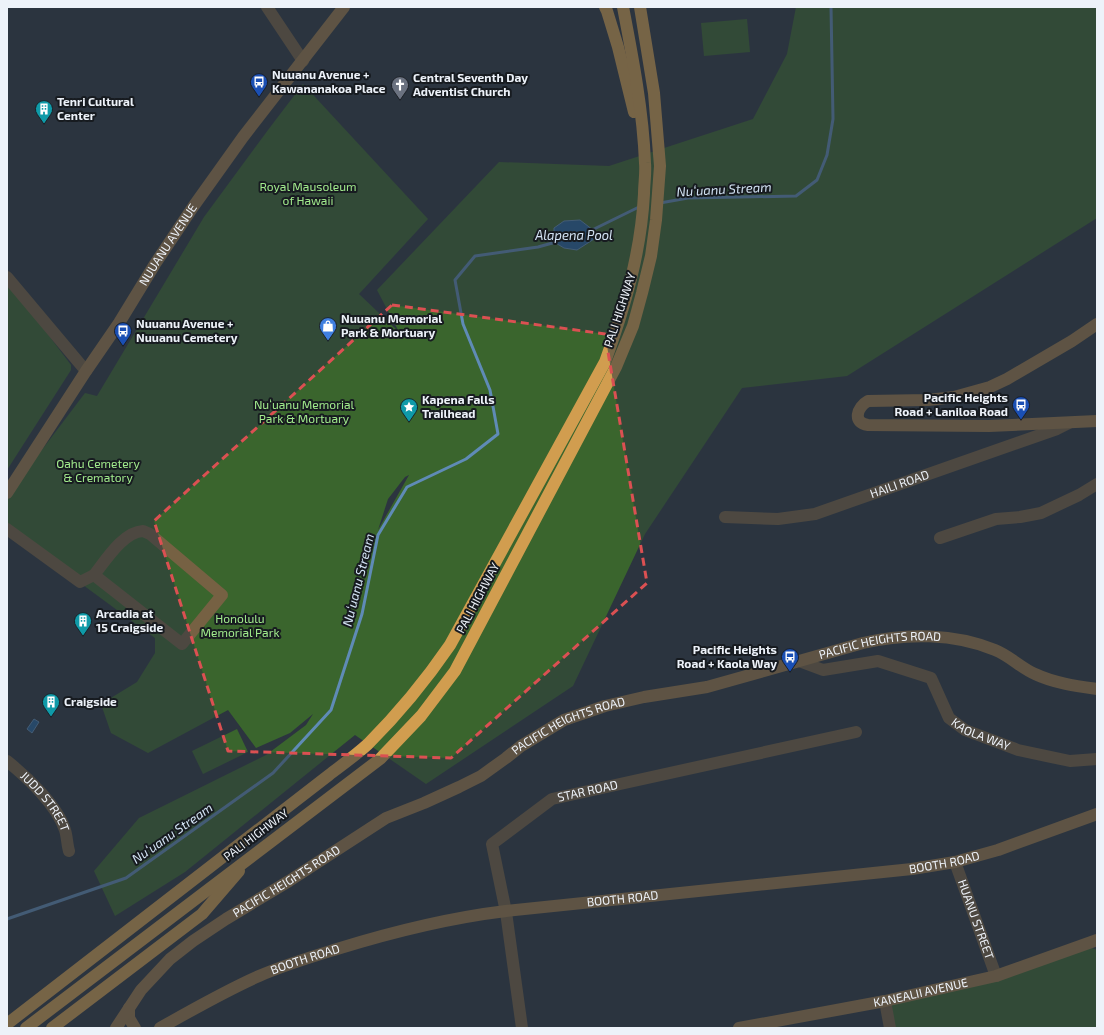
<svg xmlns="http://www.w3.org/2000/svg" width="1104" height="1035" font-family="'Exo 2',sans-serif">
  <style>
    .green { fill: #3a652d; fill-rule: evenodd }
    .water { fill: #225f9a; stroke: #5f8bb6 }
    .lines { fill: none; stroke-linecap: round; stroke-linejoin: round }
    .stream { stroke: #5f8bb6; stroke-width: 3 }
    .street { stroke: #766143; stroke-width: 12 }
    .secondary { stroke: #9b7949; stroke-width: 12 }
    .highway { stroke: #d19d4f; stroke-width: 12 }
    .marked { fill: none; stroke: #db5052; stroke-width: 3; stroke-dasharray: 8 5; stroke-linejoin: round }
    .labels { text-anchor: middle; stroke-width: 4; stroke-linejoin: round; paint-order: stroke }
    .poi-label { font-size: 12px; font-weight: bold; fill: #edf2f9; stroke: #171b20; text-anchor: start }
    .park-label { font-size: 12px; fill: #a1ea8c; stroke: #171b20 }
    .street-label { font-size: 12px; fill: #edf2f9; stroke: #171b20 }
    .water-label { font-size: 13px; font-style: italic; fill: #d3e3f4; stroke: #171b20 }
  </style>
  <rect width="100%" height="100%" fill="#2c343f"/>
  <!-- green -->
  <g class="green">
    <path d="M796,7h301v211l-250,158 -105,12 -97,146 -72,152 -147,98 -71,-49 -170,137 -70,44 -21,-45 45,-53 127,-63 40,-30 7,-11 -23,19 -34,15 -28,-38 -80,43 -37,-20 -10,-29 36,-22 18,-29v-15l-148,-109v-33l78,-103 12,3 107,-179 64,-87 35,-46 125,135 -69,75 40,38 -22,-42 122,-128 110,4 144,-47 34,-65zM409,475l-31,55 10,-31 17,-22z"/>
    <path d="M747,19l3,33 -46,4 -3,-33z"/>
    <path d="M7,280l64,85v5l-64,100z"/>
    <path d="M237,729l11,23 -45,22 -11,-23z"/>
    <path d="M1090,947l7,3v78h-204l-4,-24z"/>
  </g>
  <!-- water -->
  <g class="water">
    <path d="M580,220l13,10 1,9 -17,11 -13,-2 -10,-6v-14l10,-7z"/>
    <path d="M34,719l5,3 -7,11 -5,-4z"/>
  </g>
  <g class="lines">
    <!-- stream -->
    <g class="stream">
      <path d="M660,203l28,-5 108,-2 21,-16 10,-25 6,-36 -2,-112"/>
      <path d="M590,231l51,-25"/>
      <path d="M7,919l119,-41 147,-105 58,-63 31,-96 16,-79 29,-48 59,-28 32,-25 -8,-44 -27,-66 -8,-44 20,-24 63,-9 18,-5"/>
    </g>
    <!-- street -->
    <g class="street">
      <path d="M267,7l36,54"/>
      <path d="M7,277l79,94"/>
      <path id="s1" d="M725,517l53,2 37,-5 242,-85 12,-6"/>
      <path d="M7,529l73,53 14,-7"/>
      <path d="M143,531l7,3 72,61 -40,49 -88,-69c12,-15 29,-43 49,-44z"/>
      <path d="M940,538l56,-19 24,-2 21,-4 38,-18 18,-11"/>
      <path id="s2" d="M799,661l24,9 55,-9 53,17 18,40 16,12 53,20 52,11 27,-2"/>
      <path id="s3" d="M7,761c20,16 50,44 58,69 2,6 2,14 4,21"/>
      <path id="s4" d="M955,862l41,114"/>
      <path d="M885,1001l5,27"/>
      <path id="s5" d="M522,1028l-16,-116 -14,-68 60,-45 304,-67"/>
    </g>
    <!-- secondary -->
    <g class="secondary">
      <path d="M1097,324l-25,17 -65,38 -17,8 -36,10 -26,3 -60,1c-11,6 -16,22 0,24l121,1 108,-5"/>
      <path id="s6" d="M7,493l79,-122 33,-48 36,-59 38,-57 50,-70 101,-130"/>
      <path d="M129,1008v10l6,10"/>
      <path id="s7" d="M116,1028l25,-38 29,-31 23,-18 33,-22 63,-38 97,-63 38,-15 35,-16 22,-11 25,-18 15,-12 43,-26 41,-14 39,-9 63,-10 156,-44c43,-10 91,-10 132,7 15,6 26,18 40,24 19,9 41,12 62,15"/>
      <path id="s8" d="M160,1028c32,-18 65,-37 99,-52 25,-11 52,-19 78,-27 55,-17 111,-31 169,-38l406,-42 43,-7 43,-12 99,-36"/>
      <path id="s9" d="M739,1028l146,-27 111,-25 101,-36"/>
    </g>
    <!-- highway -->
    <g class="highway">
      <path d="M605,7l2,4 11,36 16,65"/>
      <path d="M7,1024l322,-249c13,-10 27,-20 39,-31 30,-30 58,-64 82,-99l155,-283c20,-55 36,-110 39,-168 0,-10 2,-21 1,-31 -2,-52 -12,-104 -22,-156"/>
      <path d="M26,1028l354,-269 41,-43 34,-45 161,-304 17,-41 9,-33 9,-37 5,-36 4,-54 -6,-73 -14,-86"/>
      <path d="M52,1028l150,-114 37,-43"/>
    </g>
  </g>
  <!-- marked area -->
  <path d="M0 0H1104V1035H0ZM392,305l213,29 42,249 -196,175 -223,-7 -74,-230z" fill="#2c343f" fill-opacity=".55" fill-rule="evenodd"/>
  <path class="marked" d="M392,305l213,29 42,249 -196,175 -223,-7 -74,-230z"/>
  <!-- icons -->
  <defs>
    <g id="bus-pin" transform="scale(0.9)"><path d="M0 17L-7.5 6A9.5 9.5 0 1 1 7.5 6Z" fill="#1a4fb4" stroke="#171b20"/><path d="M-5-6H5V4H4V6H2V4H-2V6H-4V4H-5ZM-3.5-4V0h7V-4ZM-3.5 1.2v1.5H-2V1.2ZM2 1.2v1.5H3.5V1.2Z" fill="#fff"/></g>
    <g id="church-pin" transform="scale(0.9)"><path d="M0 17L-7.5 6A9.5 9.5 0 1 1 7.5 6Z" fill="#6b7280" stroke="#171b20"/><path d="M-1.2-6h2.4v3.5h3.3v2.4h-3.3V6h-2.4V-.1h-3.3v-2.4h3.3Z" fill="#fff"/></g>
    <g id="building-pin" transform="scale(0.9)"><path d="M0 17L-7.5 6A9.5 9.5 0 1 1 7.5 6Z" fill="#0f9aa8" stroke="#171b20"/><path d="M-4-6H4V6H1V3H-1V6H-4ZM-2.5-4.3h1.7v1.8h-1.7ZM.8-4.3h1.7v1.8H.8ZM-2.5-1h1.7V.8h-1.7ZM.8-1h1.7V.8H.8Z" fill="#fff"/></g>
    <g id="shop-pin" transform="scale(0.9)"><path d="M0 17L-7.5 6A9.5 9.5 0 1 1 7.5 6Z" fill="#3f7fe0" stroke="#171b20"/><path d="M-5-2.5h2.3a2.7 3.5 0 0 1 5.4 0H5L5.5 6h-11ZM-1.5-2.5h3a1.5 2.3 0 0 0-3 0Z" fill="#fff"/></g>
    <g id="sight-pin" transform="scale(0.9)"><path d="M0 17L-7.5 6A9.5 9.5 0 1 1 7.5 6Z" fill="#0f9aa8" stroke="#171b20"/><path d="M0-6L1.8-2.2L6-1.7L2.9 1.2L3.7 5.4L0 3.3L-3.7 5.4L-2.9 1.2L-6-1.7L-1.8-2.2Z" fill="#fff"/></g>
  </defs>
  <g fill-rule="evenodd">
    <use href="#bus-pin" x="259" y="82"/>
    <use href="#church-pin" x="400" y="85"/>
    <use href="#building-pin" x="44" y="109"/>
    <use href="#shop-pin" x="328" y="326"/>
    <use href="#bus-pin" x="123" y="331"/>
    <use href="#bus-pin" x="1021" y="405"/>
    <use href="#sight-pin" x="409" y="407"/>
    <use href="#building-pin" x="83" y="621"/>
    <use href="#bus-pin" x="790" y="657"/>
    <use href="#building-pin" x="51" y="702"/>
  </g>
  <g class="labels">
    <!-- poi labels -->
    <g class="poi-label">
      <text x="272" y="79">Nuuanu Avenue +<tspan x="272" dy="14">Kawananakoa Place</tspan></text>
      <text x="413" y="82">Central Seventh Day<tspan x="413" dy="14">Adventist Church</tspan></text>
      <text x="57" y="106">Tenri Cultural<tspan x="57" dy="14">Center</tspan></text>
      <text x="341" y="323">Nuuanu Memorial<tspan x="341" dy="14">Park &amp; Mortuary</tspan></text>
      <text x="136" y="328">Nuuanu Avenue +<tspan x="136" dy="14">Nuuanu Cemetery</tspan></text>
      <text x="1008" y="402" text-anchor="end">Pacific Heights<tspan x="1008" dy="14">Road + Laniloa Road</tspan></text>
      <text x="422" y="404">Kapena Falls<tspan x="422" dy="14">Trailhead</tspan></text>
      <text x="96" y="618">Arcadia at<tspan x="96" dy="14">15 Craigside</tspan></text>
      <text x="777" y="654" text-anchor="end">Pacific Heights<tspan x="777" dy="14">Road + Kaola Way</tspan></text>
      <text x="64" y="706">Craigside</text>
    </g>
    <!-- park labels -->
    <g class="park-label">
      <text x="308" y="191">Royal Mausoleum<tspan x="308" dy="14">of Hawaii</tspan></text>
      <text x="304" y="409">Nuʻuanu Memorial<tspan x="304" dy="14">Park &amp; Mortuary</tspan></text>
      <text x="98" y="468">Oahu Cemetery<tspan x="98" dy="14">&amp; Crematory</tspan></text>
      <text x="240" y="623">Honolulu<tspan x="240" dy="14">Memorial Park</tspan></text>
    </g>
    <!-- street labels -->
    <g class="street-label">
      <text dy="4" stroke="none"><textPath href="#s6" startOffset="296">NUUANU AVENUE</textPath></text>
      <text transform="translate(620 310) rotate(-72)" y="4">PALI HIGHWAY</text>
      <text dy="4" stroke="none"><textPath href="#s1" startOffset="180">HAILI ROAD</textPath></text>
      <text transform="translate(478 598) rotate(-62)" y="4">PALI HIGHWAY</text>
      <text dy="4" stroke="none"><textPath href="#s7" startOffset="876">PACIFIC HEIGHTS ROAD</textPath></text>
      <text dy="4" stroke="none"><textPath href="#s7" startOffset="552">PACIFIC HEIGHTS ROAD</textPath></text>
      <text dy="4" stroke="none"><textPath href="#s2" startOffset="217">KAOLA WAY</textPath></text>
      <text dy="4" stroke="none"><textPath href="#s5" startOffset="298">STAR ROAD</textPath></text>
      <text dy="4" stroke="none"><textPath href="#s3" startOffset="56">JUDD STREET</textPath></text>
      <text transform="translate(256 835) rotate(-37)" y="4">PALI HIGHWAY</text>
      <text dy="4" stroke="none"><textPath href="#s8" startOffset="809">BOOTH ROAD</textPath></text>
      <text dy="4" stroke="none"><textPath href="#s7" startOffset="228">PACIFIC HEIGHTS ROAD</textPath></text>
      <text dy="4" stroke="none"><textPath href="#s8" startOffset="485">BOOTH ROAD</textPath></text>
      <text dy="4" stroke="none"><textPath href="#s4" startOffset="61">HUANU STREET</textPath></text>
      <text dy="4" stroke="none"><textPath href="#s8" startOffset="161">BOOTH ROAD</textPath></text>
      <text dy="4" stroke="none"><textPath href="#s9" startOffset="185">KANEALII AVENUE</textPath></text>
    </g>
    <!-- water labels -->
    <g class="water-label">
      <text transform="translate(724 189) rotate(-3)" y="5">Nuʻuanu Stream</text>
      <text x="574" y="240">Alapena Pool</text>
      <text transform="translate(358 580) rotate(-76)" y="5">Nuʻuanu Stream</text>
      <text transform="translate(172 833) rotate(-35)" y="5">Nuʻuanu Stream</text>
    </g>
  </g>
  <!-- border -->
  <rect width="1104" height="1035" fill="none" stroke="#edf2f9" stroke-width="16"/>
</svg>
